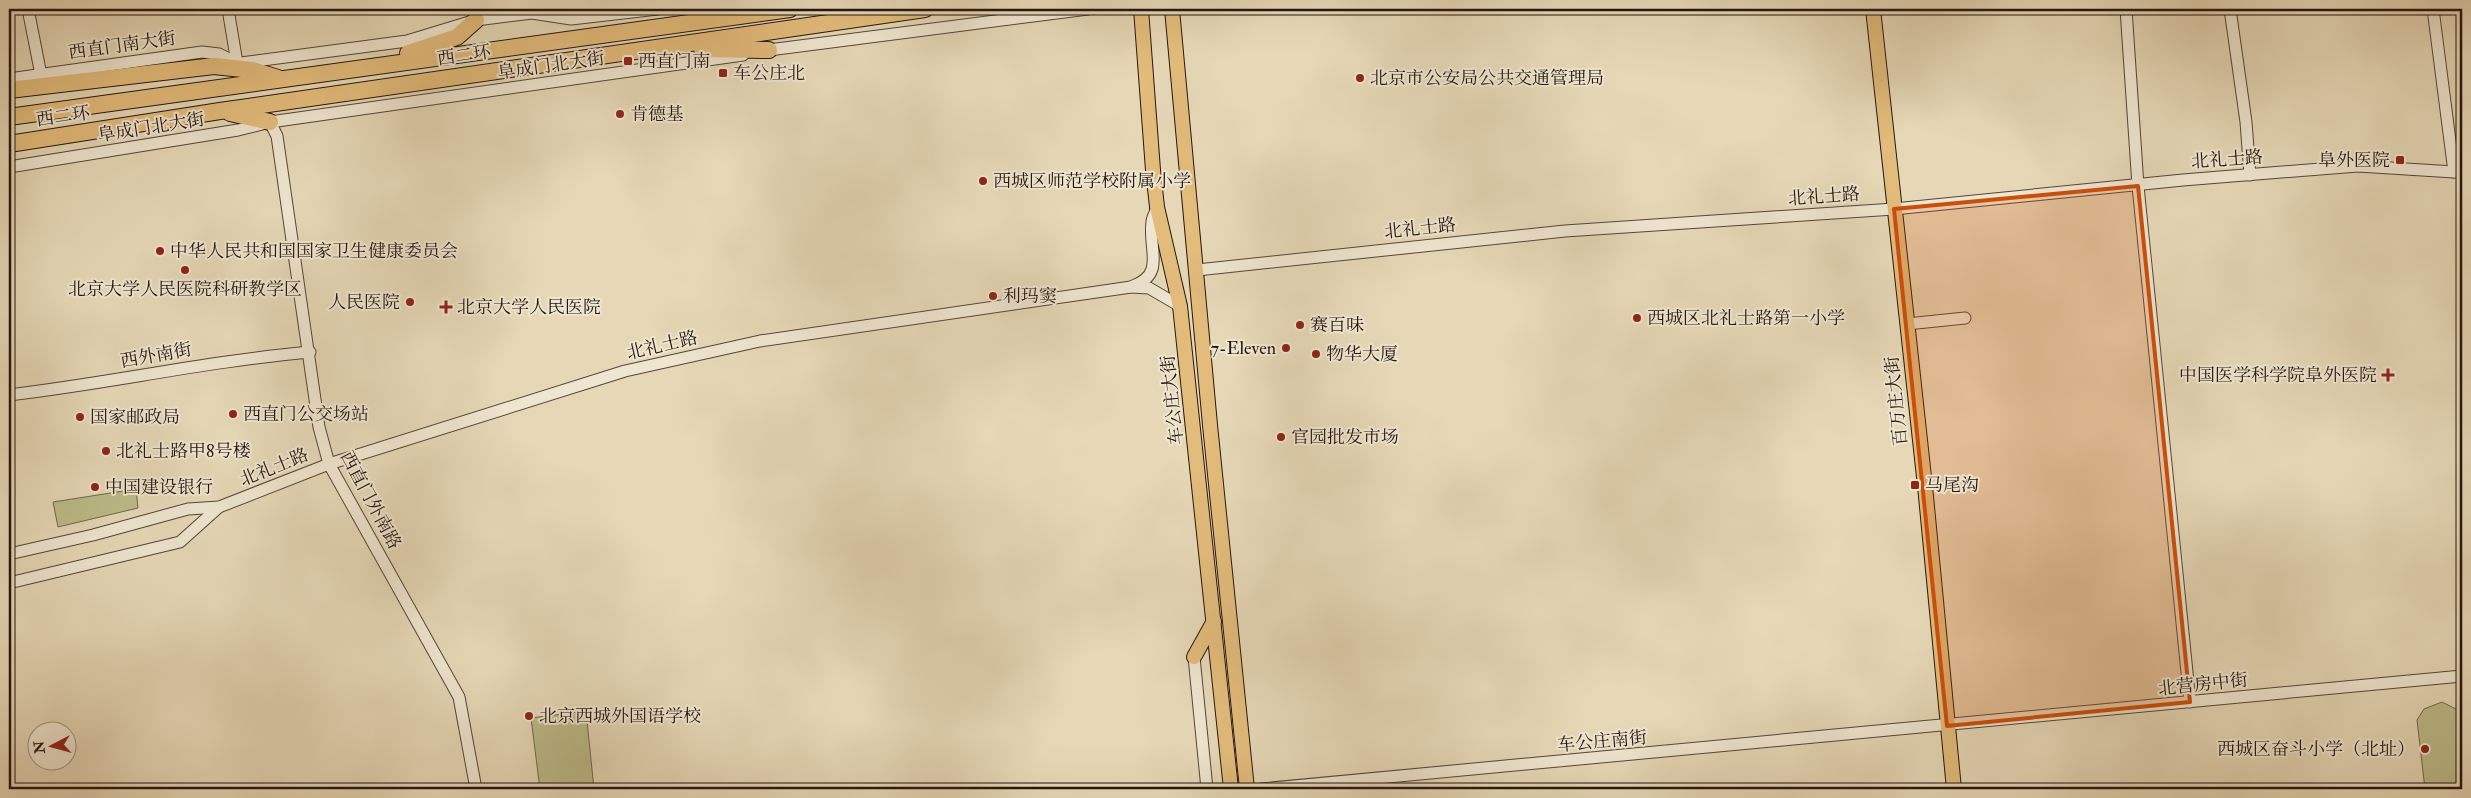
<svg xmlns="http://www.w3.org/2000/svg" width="2471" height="798" font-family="'IM FELL Double Pica','Noto Serif SC',serif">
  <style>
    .garden { fill: #bcbc8a; stroke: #70684c }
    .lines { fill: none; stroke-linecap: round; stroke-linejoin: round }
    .minor-casing { stroke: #544639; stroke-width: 13 }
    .major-casing { stroke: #24150f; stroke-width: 16 }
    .highway-casing { stroke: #24150f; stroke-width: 18 }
    .minor { stroke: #efe6d0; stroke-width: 11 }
    .major { stroke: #e3bc7c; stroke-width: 14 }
    .highway { stroke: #e3bc7c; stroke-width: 16 }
    .marked { fill: #cb4f0c; fill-opacity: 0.2; stroke: #cb4f0c; stroke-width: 4; stroke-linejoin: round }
    .poi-dot { fill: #8f2418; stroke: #efe6d0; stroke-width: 2 }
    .labels { text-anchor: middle; stroke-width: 4; stroke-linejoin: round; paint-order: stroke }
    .street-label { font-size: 18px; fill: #24150f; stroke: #efe6d0 }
    .poi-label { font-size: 18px; fill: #24150f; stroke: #efe6d0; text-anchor: start }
  </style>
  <rect width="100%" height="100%" fill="#e6d8b7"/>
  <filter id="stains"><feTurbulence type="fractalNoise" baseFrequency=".004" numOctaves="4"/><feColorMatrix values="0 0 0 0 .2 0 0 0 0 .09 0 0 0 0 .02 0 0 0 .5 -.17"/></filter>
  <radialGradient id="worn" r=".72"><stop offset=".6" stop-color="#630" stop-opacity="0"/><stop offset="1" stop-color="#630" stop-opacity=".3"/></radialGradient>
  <!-- garden -->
  <g class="garden">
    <path d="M136,489l2,19 -80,19 -5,-25z"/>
    <path d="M2442,702l16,8 4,7v72h-37l-8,-69 7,-11z"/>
    <path d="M586,711l8,78h-54l-9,-71z"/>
  </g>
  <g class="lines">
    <!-- minor casing -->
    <g class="minor-casing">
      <g id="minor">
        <path d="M28,9l13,66"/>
        <path d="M228,9l9,54"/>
        <path d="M2126,9l12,177 52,516"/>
        <path d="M2230,9l16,113 4,53"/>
        <path d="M2433,9l21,163"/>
        <path d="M761,51l327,-42"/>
        <path d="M233,64l174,-23 69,-21 56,-7 39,6 87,-10"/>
        <path d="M9,79l193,-27 17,2 18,9"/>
        <path d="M270,122l7,14 42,291 10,37 130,233 17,92"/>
        <path d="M9,167l229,-37 32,-8 473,-67"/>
        <path d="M1197,270l368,-39 329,-22 289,-29 175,-14 96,6 8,-1"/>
        <path d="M1133,286c33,-12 15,-37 19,-64 0,-5 4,-10 5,-15"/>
        <path d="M1907,324l58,-6"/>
        <path d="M9,395c101,-12 200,-34 301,-43"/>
        <path d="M9,554l84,-19 95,-26 31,-2 110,-43 296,-93 135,-30 371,-54 18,1 31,18"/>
        <path d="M9,583l171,-41 39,-35"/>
        <path d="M1194,657l13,132"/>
        <path d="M1261,789l1201,-113"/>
      </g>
    </g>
    <!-- major casing -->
    <g class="major-casing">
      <g id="major">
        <path d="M1141,9l12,161 4,37 23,99 51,483"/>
        <path d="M1172,9l38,416 37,364"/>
        <path d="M1873,9l52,477 29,303"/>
        <path d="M1194,657l20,-36"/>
      </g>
    </g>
    <!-- highway casing -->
    <g class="highway-casing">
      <g id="highway">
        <path d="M702,49l67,1"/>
        <path d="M408,53l49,-16 19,-17"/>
        <path d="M9,90l205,-24 38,4 26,8"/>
        <path d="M230,113l40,9"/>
        <path d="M9,117l781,-108"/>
        <path d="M9,144l211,-33 705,-102"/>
      </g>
    </g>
    <!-- minor -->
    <use href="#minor" class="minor"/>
    <!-- major -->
    <use href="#major" class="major"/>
    <!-- highway -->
    <use href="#highway" class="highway"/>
  </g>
  <!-- marked area -->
  <path class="marked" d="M2138,186l52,516 -243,24 -53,-517z"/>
  <!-- markers -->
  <g class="poi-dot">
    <rect x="623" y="56" width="10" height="10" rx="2.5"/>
    <rect x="718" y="68" width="10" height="10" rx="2.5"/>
    <circle cx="1360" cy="78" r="5"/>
    <circle cx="620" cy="114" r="5"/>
    <rect x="2395" y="155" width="10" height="10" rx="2.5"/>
    <circle cx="983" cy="181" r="5"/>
    <circle cx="160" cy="251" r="5"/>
    <circle cx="185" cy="270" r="5"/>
    <circle cx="993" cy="296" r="5"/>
    <circle cx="410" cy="302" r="5"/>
    <path d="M443.5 299.5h5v5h5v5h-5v5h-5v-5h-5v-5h5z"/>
    <circle cx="1637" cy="318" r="5"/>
    <circle cx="1300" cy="325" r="5"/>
    <circle cx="1286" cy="348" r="5"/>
    <circle cx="1316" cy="354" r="5"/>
    <path d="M2385.5 367.5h5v5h5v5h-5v5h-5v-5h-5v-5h5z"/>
    <circle cx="233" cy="414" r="5"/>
    <circle cx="80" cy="417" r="5"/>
    <circle cx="1281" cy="437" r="5"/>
    <circle cx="106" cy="451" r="5"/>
    <rect x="1910" y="480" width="10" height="10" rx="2.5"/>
    <circle cx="95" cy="487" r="5"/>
    <circle cx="529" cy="716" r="5"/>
    <circle cx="2425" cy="749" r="5"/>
  </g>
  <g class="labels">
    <!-- street labels -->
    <g class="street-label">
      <text transform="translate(122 45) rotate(-8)" y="6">西直门南大街</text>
      <text transform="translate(464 55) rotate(-8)" y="6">西二环</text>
      <text transform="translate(551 65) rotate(-8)" y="6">阜成门北大街</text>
      <text transform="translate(63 116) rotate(-8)" y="6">西二环</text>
      <text transform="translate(151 127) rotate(-9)" y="6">阜成门北大街</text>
      <text transform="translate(2227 159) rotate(-4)" y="6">北礼士路</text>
      <text transform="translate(1824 196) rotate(-4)" y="6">北礼士路</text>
      <text transform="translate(1420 228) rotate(-6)" y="6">北礼士路</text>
      <text transform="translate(662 345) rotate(-13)" y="6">北礼士路</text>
      <text transform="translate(156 355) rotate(-10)" y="6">西外南街</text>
      <text transform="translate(1172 400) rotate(-96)" y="6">车公庄大街</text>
      <text transform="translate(1896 401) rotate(-96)" y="6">百万庄大街</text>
      <text transform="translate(274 467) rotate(-22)" y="6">北礼士路</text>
      <text transform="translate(371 500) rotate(62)" y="6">西直门外南路</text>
      <text transform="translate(2203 684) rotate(-6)" y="6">北营房中街</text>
      <text transform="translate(1602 741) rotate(-5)" y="6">车公庄南街</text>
    </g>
    <!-- poi labels -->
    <g class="poi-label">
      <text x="638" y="67">西直门南</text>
      <text x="733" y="79">车公庄北</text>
      <text x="1370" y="84">北京市公安局公共交通管理局</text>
      <text x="630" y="120">肯德基</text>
      <text x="2390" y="166" text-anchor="end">阜外医院</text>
      <text x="993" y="187">西城区师范学校附属小学</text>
      <text x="170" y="257">中华人民共和国国家卫生健康委员会</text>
      <text x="185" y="295" text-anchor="middle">北京大学人民医院科研教学区</text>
      <text x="1003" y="302">利玛窦</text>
      <text x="400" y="308" text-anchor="end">人民医院</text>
      <text x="457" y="313">北京大学人民医院</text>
      <text x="1647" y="324">西城区北礼士路第一小学</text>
      <text x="1310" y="331">赛百味</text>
      <text x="1276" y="354" text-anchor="end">7-Eleven</text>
      <text x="1326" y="360">物华大厦</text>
      <text x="2377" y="381" text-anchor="end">中国医学科学院阜外医院</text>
      <text x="243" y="420">西直门公交场站</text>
      <text x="90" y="423">国家邮政局</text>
      <text x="1291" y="443">官园批发市场</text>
      <text x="116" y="457">北礼士路甲8号楼</text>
      <text x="1925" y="491">马尾沟</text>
      <text x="105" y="493">中国建设银行</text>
      <text x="539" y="722">北京西城外国语学校</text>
      <text x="2415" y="755" text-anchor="end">西城区奋斗小学（北址）</text>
    </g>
  </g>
  <!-- margin -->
  <rect width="2471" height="798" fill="none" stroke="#e6d8b7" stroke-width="30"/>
  <rect x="10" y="10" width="2451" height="778" fill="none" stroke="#24150f" stroke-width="2.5"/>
  <rect x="15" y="15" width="2441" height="768" fill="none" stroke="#24150f"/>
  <!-- north arrow -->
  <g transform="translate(52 746) rotate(264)"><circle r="24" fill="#efe6d0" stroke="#9e9283"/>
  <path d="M0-4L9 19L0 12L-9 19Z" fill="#8f2418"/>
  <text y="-8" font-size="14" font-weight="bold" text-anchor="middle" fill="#24150f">N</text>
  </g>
  <rect width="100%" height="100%" filter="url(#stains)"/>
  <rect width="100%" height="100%" fill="url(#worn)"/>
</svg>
